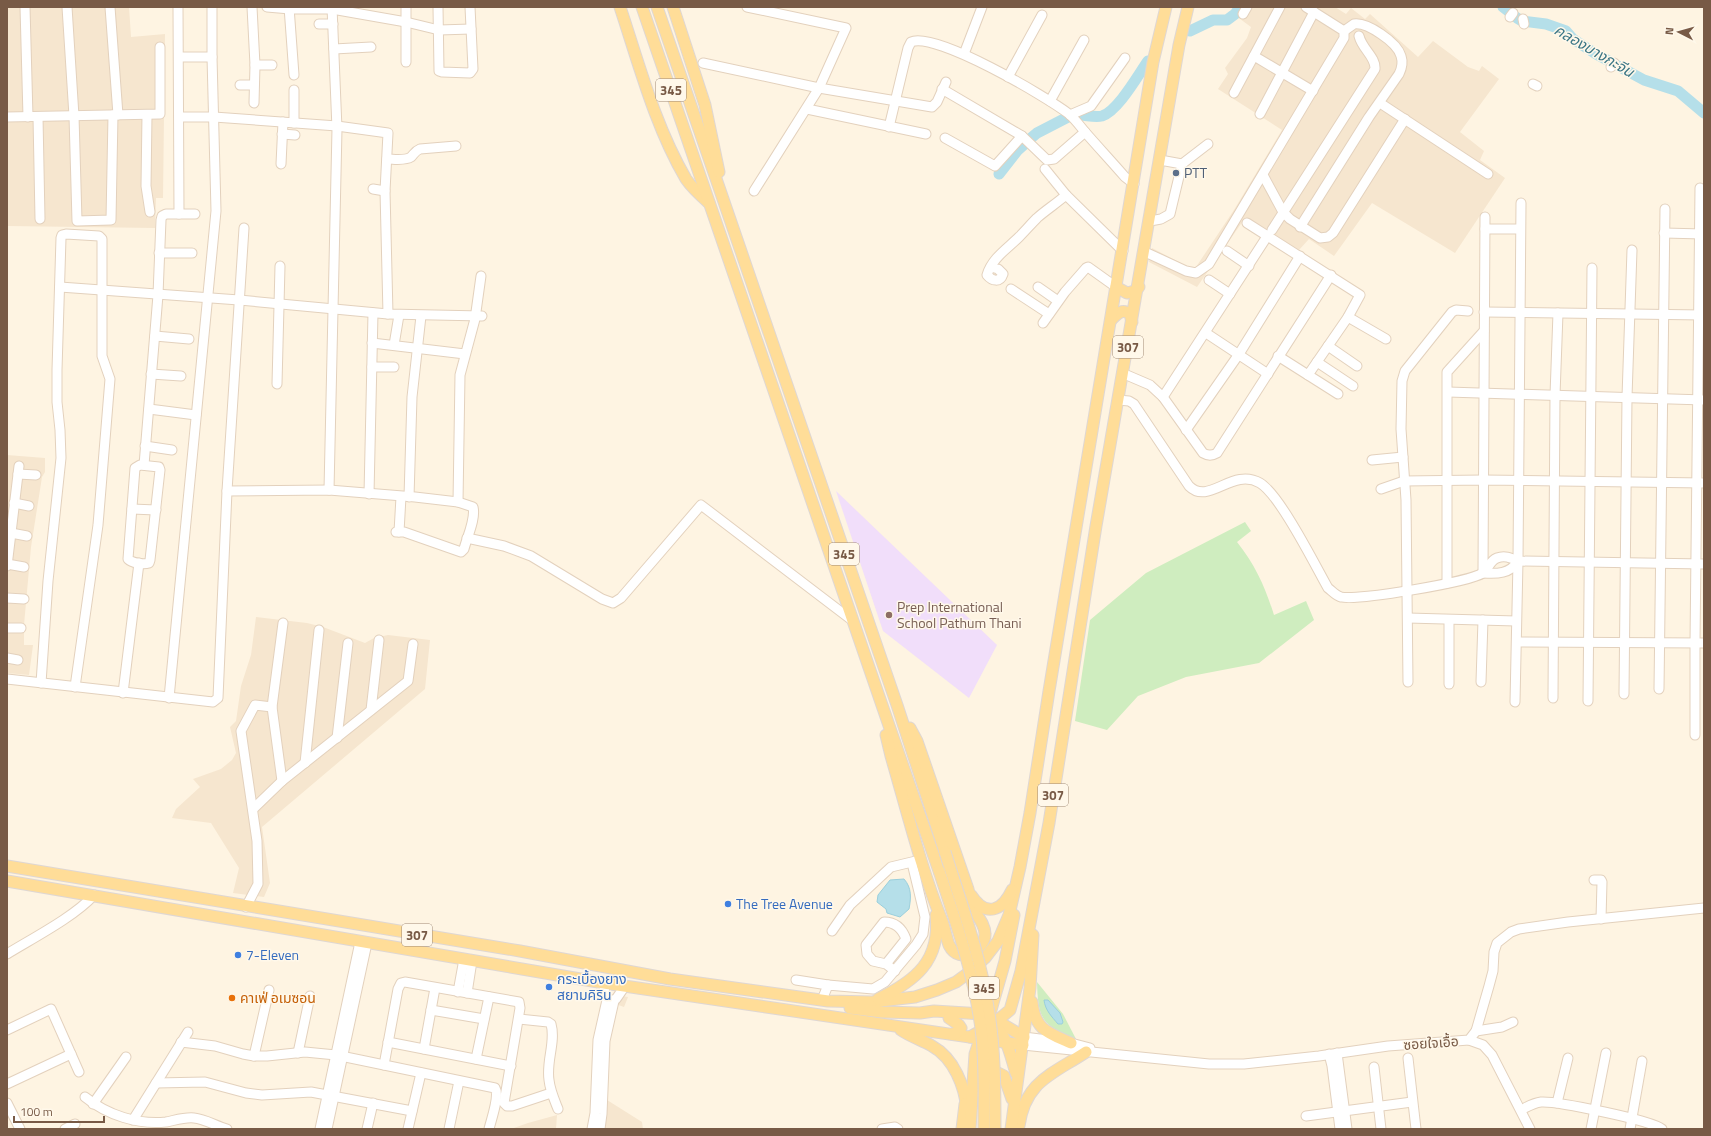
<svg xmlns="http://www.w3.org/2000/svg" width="1711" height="1136" font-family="'Titillium Web','Noto Sans Thai',sans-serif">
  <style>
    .residential { fill: #f6e6cf }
    .education { fill: #f1defa }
    .green { fill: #cfedbf }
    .water { fill: #b5dfe9; stroke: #9acfdc }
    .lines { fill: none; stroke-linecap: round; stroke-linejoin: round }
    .river { stroke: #b5dfe9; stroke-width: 11 }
    .minor-casing { stroke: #e3d1bd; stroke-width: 11 }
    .major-casing { stroke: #dfd7d3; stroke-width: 13 }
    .minor { stroke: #fff; stroke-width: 9 }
    .major { stroke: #ffdd98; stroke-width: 11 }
    .major-bridge-casing { stroke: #dfd7d3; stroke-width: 13; stroke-linecap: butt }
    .major-bridge { stroke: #ffdd98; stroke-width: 11 }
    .service-dot { fill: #5c6f8a; stroke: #fff8ea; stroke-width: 1.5 }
    .education-dot { fill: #8d6e63; stroke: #fff8ea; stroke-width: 1.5 }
    .shop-dot { fill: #3f7fe0; stroke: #fff8ea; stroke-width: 1.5 }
    .food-dot { fill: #e8710a; stroke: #fff8ea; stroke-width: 1.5 }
    .labels { text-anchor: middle; stroke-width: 3; stroke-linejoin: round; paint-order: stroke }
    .shield { fill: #fff8ea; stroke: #a08977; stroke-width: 1 }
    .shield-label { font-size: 13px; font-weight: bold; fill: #785a46 }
    .service-label { font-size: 14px; fill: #4e5e75; stroke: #fff8ea; text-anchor: start }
    .education-label { font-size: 14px; fill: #785e54; stroke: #fff8ea; text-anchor: start }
    .shop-label { font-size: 14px; fill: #366cbe; stroke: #fff8ea; text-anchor: start }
    .food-label { font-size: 14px; fill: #c56008; stroke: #fff8ea; text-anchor: start }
    .street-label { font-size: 14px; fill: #785a46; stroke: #fff8ea }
    .water-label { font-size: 15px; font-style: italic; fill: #3b7686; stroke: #fff8ea }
  </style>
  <rect width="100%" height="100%" fill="#fef4e2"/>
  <!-- residential -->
  <g class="residential">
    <path d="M7,7h122l2,30 34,-3 -2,164h-7l-1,30 -148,-2z"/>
    <path d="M1241,7h94l11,7 5,-6 14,11 5,-5 48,43 15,-16 35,26 11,4 3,-5 17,13 -39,53 24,19 -4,9 25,18 -50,75 -83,-50 -38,53 -25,-17 -10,11 -54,-32 -48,69 -48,-25 3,-14 42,22 40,-60 48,-80 -64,-41 10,-15 -3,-6 22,-30 4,-11 -15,-11z"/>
    <path d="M7,455l38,3v14l-3,5 -11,70 -7,78v20h9l-4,30 -22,-2z"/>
    <path d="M256,617l51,6 16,4 42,16 9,-5 14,-3 42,5 -5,49 -163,138 8,56 -6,14 -31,-4 6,-25 -28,-45 -39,-5 4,-9 24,-22 -7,-8 28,-10 11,-9 4,-7 -6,-26 6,-6 5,-35 10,-31z"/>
    <path d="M603,993l25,4 -4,10 -14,-5 -6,41 3,57 35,22 1,7h-58l8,-4 13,-118z"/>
    <path d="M557,1115l-1,14h-45l17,-6z"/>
  </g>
  <!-- education -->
  <path class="education" d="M836,491l161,154 -28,53 -86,-67z"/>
  <!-- green -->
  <g class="green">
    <path d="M1245,522l6,9 -14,11c19,24 28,45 37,73l32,-14 8,19 -55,43 -73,14 -48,19 -31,34 -32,-9 15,-101 56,-47z"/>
    <path d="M1037,982l26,32 13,25c-34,-14 -38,-19 -39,-57z"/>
  </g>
  <!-- water -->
  <g class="water">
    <path d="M904,879c8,9 7,19 5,30l-9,8 -13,-4 -1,-4 -9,-7 1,-7 12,-15z"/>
    <path d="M1044,1000h4l12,13 3,9 -1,2h-4c-6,-7 -13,-14 -14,-24z"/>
  </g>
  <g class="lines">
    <!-- river -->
    <g class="river">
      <path d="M1503,7l14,11 5,3 24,3 20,7 7,8 23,15 48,26 34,11 26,22"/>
      <path d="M1190,31l23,-11h14l8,-6 5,-7"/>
      <path d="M1074,115c10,-1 19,3 28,1 16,-5 36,-41 46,-55"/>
      <path d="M1031,138l6,-5 31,-16"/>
      <path d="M999,174l18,-23 9,-8"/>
    </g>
    <!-- minor casing -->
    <g class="minor-casing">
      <g id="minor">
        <path d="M25,7l3,110"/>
        <path d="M67,7l7,109 3,105 34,-1 2,-105"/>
        <path d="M110,7l8,108"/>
        <path d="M178,7l1,207"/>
        <path d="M252,7l3,58 -1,38"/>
        <path d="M267,7l23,2h42l74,13 33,8 32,-1"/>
        <path d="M289,7l5,68"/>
        <path d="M438,7l1,64 3,1 28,1 3,-4 -3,-62"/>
        <path d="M747,7l99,21 -27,60 -65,103"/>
        <path d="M1243,14l4,-7"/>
        <path d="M1510,17l3,-4"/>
        <path d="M1523,19l1,5"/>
        <path d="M319,24h14"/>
        <path d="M334,49l37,-2"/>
        <path d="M964,54l18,-47"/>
        <path d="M1254,56l59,35"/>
        <path d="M179,57h33"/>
        <path d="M406,62v-55"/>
        <path d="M703,63l116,25 113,19 5,-5 9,-20"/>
        <path d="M255,65h17"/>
        <path d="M1611,67l3,-4"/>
        <path d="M1008,77l34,-62"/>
        <path d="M1533,84l4,2"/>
        <path d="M240,85h14"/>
        <path d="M942,89l80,47 25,24 7,-1 31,-27"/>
        <path d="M1234,93l46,-86"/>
        <path d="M1050,101l34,-61"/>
        <path d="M1380,103l108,71"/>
        <path d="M807,109l119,25"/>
        <path d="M1260,114l54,-102"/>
        <path d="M147,115l-1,71 4,26"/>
        <path d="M1070,115l21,-9 34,-48"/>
        <path d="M7,117l153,-3v-67"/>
        <path d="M38,117l2,102"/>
        <path d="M179,117h35l123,9 51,7 -3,58 3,123"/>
        <path d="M294,123v-33"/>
        <path d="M889,127l19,-79 3,-6c24,-11 136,55 158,72 6,5 11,12 16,18 13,15 27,30 40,45l9,7"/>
        <path d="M282,134l13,1"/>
        <path d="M945,138l50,28 27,-30"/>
        <path d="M387,159c7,0 18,2 24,-2 3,-3 4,-6 9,-8l36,-3"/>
        <path d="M281,164l2,-42"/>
        <path d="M1182,164l26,-20"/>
        <path d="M1045,169l21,26"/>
        <path d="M1263,175l20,37 7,7 30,19 8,-1 5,-4 72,-114"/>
        <path d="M373,189l12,2"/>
        <path d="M1485,217l-2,356c14,1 27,1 35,-12"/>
        <path d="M1150,221l11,-2 9,-5 12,-50 -22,-4"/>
        <path d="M1247,223l113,72 -12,22 -40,58"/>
        <path d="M1300,227l69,-110 30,-43c3,-6 4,-12 2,-18 -4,-14 -34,-34 -47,-32l-10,7"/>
        <path d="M1485,229h35"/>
        <path d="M1272,230l103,-161c1,-12 -13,-20 -16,-33"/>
        <path d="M1664,233l39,1"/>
        <path d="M1227,251l22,15"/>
        <path d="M1145,252l41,19 10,2 13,-9 135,-226v-7l-38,-24"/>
        <path d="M159,253h33"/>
        <path d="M991,267l7,2 5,5c-3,9 -11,7 -16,1 5,-17 21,-27 32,-38 6,-6 12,-13 18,-19 9,-8 20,-15 29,-23l57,56"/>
        <path d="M1209,280l21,14"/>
        <path d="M60,287l179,13 149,14 94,2"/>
        <path d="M1038,287l20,14"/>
        <path d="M1011,289l38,25"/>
        <path d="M1484,312l219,3"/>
        <path d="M1348,317l38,22"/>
        <path d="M1043,323l22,-31 21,-24 2,-1 28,20"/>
        <path d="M1206,333l62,41"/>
        <path d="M155,336l34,3"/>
        <path d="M372,343l93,11"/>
        <path d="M394,345l5,-30"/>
        <path d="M1328,346l29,20"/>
        <path d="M1278,356l60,38"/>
        <path d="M1317,362l36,24"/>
        <path d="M372,367h22"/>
        <path d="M1122,373l28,12 13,12 40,56c5,3 9,3 14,0l114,-178"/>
        <path d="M151,374l30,2"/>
        <path d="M277,384l3,-118"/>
        <path d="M1448,392l256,8"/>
        <path d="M1163,397l105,-162"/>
        <path d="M1118,400l11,1 5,3 55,82c20,20 43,-19 71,-3 20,12 55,82 68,105 4,3 8,8 13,9 16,4 128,-15 142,-24 6,-4 6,-12 14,-15 8,-3 14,0 21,3l186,3"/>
        <path d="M149,409l47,6"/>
        <path d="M1186,430l53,-76 61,-98"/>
        <path d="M145,446l27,4"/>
        <path d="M1372,460l31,-3"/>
        <path d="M140,465l19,2 1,3 -10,90 -1,3c-6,2 -17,0 -21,-4l7,-91z"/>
        <path d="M144,465l14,-170 3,-75 1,-4 4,-2h29"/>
        <path d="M18,474l18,1"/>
        <path d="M1381,489l23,-8 79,-1 221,3"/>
        <path d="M329,490l8,-361 -5,-122"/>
        <path d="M227,491l102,-1 86,7 43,5 15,5c3,12 -6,30 -9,42l-3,3 -57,-20h-8"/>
        <path d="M369,494l4,-181"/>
        <path d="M409,497l3,-100 9,-81"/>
        <path d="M458,502l2,-127 15,-56 6,-43"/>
        <path d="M14,503l15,3"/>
        <path d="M132,509l24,1"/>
        <path d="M399,532l2,-35"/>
        <path d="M11,533l16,3"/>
        <path d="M467,538l37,8 27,10 71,43 11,4 8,-5 80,-93 152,116"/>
        <path d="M7,564l17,3"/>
        <path d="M7,566l12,-100"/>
        <path d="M1447,583v-211l37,-41"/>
        <path d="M7,598l17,1"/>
        <path d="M1408,618l108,3"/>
        <path d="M7,628h14"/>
        <path d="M1521,642l183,1"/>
        <path d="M7,658l11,2"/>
        <path d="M7,679l206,23 5,-4 9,-207 17,-263"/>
        <path d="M1408,682l-2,-182 -5,-71 1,-48 3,-10 47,-59 4,-2 12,1"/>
        <path d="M1481,682l2,-62"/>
        <path d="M41,683l7,-102 13,-123 -1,-28 -3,-28v-32l4,-132 1,-3 4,-1 33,2 3,3v117l8,23 -12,146 -23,162"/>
        <path d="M1449,684v-64"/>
        <path d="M1659,689l6,-480"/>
        <path d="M123,693l16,-130"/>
        <path d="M1624,694l3,-297 5,-147"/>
        <path d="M169,698l47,-487 -4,-154v-50"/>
        <path d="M1553,698l2,-303 3,-82"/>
        <path d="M1588,701l4,-433"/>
        <path d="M1515,702l3,-141 3,-358"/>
        <path d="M371,710l8,-70"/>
        <path d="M1695,735v-92l5,-455"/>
        <path d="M337,738l11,-95"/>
        <path d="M305,763l14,-133"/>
        <path d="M282,781l-10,-74 11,-84"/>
        <path d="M253,809l29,-28 126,-100 5,-37"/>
        <path d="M1594,880h7l1,2 -1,37"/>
        <path d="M246,907l12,-23 -1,-43 -16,-110 14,-26 17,2"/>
        <path d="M832,931l18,-26 41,-38 25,-6"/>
        <path d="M7,954c26,-16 67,-37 87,-59"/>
        <path d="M886,964l20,-25c-4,-11 -11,-17 -22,-17l-18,23 1,9 6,7 13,3 9,7"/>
        <path d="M796,980l32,5"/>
        <path d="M604,983l1,14 4,4 7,-2 9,-13"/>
        <path d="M458,992l6,-33"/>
        <path d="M467,993l5,-32"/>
        <path d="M822,1000l6,-15 45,4 12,-7 31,-37 7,-11 2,-17 -13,-54"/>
        <path d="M431,1010l53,9"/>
        <path d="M519,1019l29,3 3,2c5,18 -5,37 -2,56 1,10 5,19 9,29"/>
        <path d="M7,1030l44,-21 28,63"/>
        <path d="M1476,1031l26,-4 11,-5"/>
        <path d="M1024,1037l47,6 19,5"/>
        <path d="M1469,1040l14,5 9,10 38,74"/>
        <path d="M181,1042l34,4 28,8 11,2h13l38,-4 31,3 159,33c5,8 -4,32 -6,41"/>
        <path d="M388,1042l123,24"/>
        <path d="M1023,1045l186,19h35l75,-8 69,-10 81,-6 7,-9 13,-45 4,-15 1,-19 3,-9 14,-11 8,-3 49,-7 136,-14"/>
        <path d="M424,1049l11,-61"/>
        <path d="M298,1053l12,-57"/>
        <path d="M1337,1053l10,76"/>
        <path d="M1329,1054l3,12 8,63"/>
        <path d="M254,1056l15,-66"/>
        <path d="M1408,1058l8,71"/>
        <path d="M476,1059l13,-62"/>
        <path d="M384,1065l14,-76 3,-6 4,-1 114,20 1,6 -16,95 3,3h5l39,-13"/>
        <path d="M1374,1067l7,62"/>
        <path d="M156,1083l49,-1 41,11 16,2 49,-3 101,19"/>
        <path d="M7,1084l64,-30"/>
        <path d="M85,1097c22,18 53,28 81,25 10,-2 19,-5 28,-4 11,1 22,8 33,11"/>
        <path d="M7,1103l13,26"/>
        <path d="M1557,1103l11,-45"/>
        <path d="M93,1104l33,-47"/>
        <path d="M1521,1110c6,-3 12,-7 20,-8 16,-1 109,18 121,27"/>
        <path d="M1306,1116l106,-14"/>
        <path d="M133,1120l55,-88"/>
        <path d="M65,1129l10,-5"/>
        <path d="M320,1129l40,-187"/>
        <path d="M327,1129l40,-186"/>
        <path d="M367,1129l6,-26"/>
        <path d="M408,1129l13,-56"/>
        <path d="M449,1129l10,-48"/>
        <path d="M592,1129l3,-16 3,-73 9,-40"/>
        <path d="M600,1129l2,-15 3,-73 9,-40"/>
        <path d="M882,1129l13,-2 3,2"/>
        <path d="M1591,1129l15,-76"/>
        <path d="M1630,1129l12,-68"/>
      </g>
    </g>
    <!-- major casing -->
    <g class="major-casing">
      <g id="major">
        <path d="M620,7c19,57 35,119 66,172 6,9 15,17 23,24"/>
        <path d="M642,7l297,864"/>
        <path d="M657,7l240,698 48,147"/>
        <path d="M673,7l32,98 14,67"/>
        <path d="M1116,287l11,6 8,-2 4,-4"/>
        <path d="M1111,320c6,-6 11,-12 19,-6l2,8"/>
        <path d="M886,735l5,21c16,55 30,112 51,165 3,8 4,16 7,24 11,22 37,2 36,-11 0,-10 -8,-18 -13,-27 -2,-5 -3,-12 -4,-18l-51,-148 -7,-13"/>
        <path d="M7,866l513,85 150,28 158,22 44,1 43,-5 22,-7 19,-8 11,-8 18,-16 13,-17 11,-26 11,-48 10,-54 19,-122 104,-629 13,-55"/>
        <path d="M7,881l597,102 419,62"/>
        <path d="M971,895c15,23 31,16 41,-5"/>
        <path d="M878,999c37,-18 63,-38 58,-84"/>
        <path d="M1032,1002c3,28 16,31 39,41"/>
        <path d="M850,1008l32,4 38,1 14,-2 49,3 6,2 35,21"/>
        <path d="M989,1017l16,-56 9,-46"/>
        <path d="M949,1018l10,7 2,3 -4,5 -5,1"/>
        <path d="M988,1021c19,10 22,34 28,52"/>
        <path d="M901,1030c10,7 21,10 31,16 22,12 33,41 35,64"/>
        <path d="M970,1037l23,-13 17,-14 11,-39 28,-148 47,-297 83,-481 9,-38"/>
        <path d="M986,1071h8l10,5 8,23"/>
        <path d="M1019,1126c6,-45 34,-52 67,-74"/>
        <path d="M962,1129l3,-25"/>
        <path d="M970,1129l5,-75 7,-21"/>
        <path d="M1011,1129l19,-141 3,-53"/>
      </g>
    </g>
    <!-- minor -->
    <use href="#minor" class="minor"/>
    <!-- major -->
    <use href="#major" class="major"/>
    <!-- major-bridge casing -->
    <g class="major-bridge-casing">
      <g id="major-bridge">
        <path d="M945,852c16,51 35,102 43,155 7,41 7,81 7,122"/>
        <path d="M939,871c18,54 37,110 43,166 3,31 2,62 2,92"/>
      </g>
    </g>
    <!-- major-bridge -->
    <use href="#major-bridge" class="major-bridge"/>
  </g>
  <!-- markers -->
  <circle class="service-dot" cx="1176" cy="173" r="4"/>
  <circle class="education-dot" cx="889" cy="615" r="4"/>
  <g class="shop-dot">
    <circle cx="728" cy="904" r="4"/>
    <circle cx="238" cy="955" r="4"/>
    <circle cx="549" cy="987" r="4"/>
  </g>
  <circle class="food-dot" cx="232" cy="998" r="4"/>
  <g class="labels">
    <!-- shield labels -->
    <g class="shield">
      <rect x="656" y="79" width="30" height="22" rx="3"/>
      <rect x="1113" y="336" width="30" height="22" rx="3"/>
      <rect x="829" y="543" width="30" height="22" rx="3"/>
      <rect x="1038" y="784" width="30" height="22" rx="3"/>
      <rect x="402" y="924" width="30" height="22" rx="3"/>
      <rect x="969" y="977" width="30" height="22" rx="3"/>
    </g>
    <g class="shield-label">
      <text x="671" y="95">345</text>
      <text x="1128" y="352">307</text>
      <text x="844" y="559">345</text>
      <text x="1053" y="800">307</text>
      <text x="417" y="940">307</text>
      <text x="984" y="993">345</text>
    </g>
    <!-- service labels -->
    <g class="service-label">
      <text x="1184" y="178">PTT</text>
    </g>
    <!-- education labels -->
    <g class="education-label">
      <text x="897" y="612">Prep International<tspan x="897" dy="16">School Pathum Thani</tspan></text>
    </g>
    <!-- shop labels -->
    <g class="shop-label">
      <text x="736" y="909">The Tree Avenue</text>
      <text x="246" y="960">7-Eleven</text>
      <text x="557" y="984">กระเบื้องยาง<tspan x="557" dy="16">สยามคิริน</tspan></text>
    </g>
    <!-- food labels -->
    <g class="food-label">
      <text x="240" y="1003">คาเฟ่ อเมซอน</text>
    </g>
    <!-- street labels -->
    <g class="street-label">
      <text transform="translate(1431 1043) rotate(-4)" y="5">ซอยใจเอื้อ</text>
    </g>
    <!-- water labels -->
    <g class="water-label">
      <text transform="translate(1594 51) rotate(30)" y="5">คลองบางกะจีน</text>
    </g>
  </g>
  <!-- border -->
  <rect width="1711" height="1136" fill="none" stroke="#785a46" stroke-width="16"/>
  <!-- north arrow -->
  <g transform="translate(1679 32) rotate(276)" stroke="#fff8ea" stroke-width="3" paint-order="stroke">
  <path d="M0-3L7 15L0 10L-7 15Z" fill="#785a46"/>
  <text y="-6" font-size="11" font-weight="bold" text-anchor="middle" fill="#785a46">N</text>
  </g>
  <!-- scale -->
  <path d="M14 1116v6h90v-6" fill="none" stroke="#785a46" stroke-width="2"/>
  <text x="20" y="1116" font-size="12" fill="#785a46" stroke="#fff8ea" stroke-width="3" paint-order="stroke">100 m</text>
</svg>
